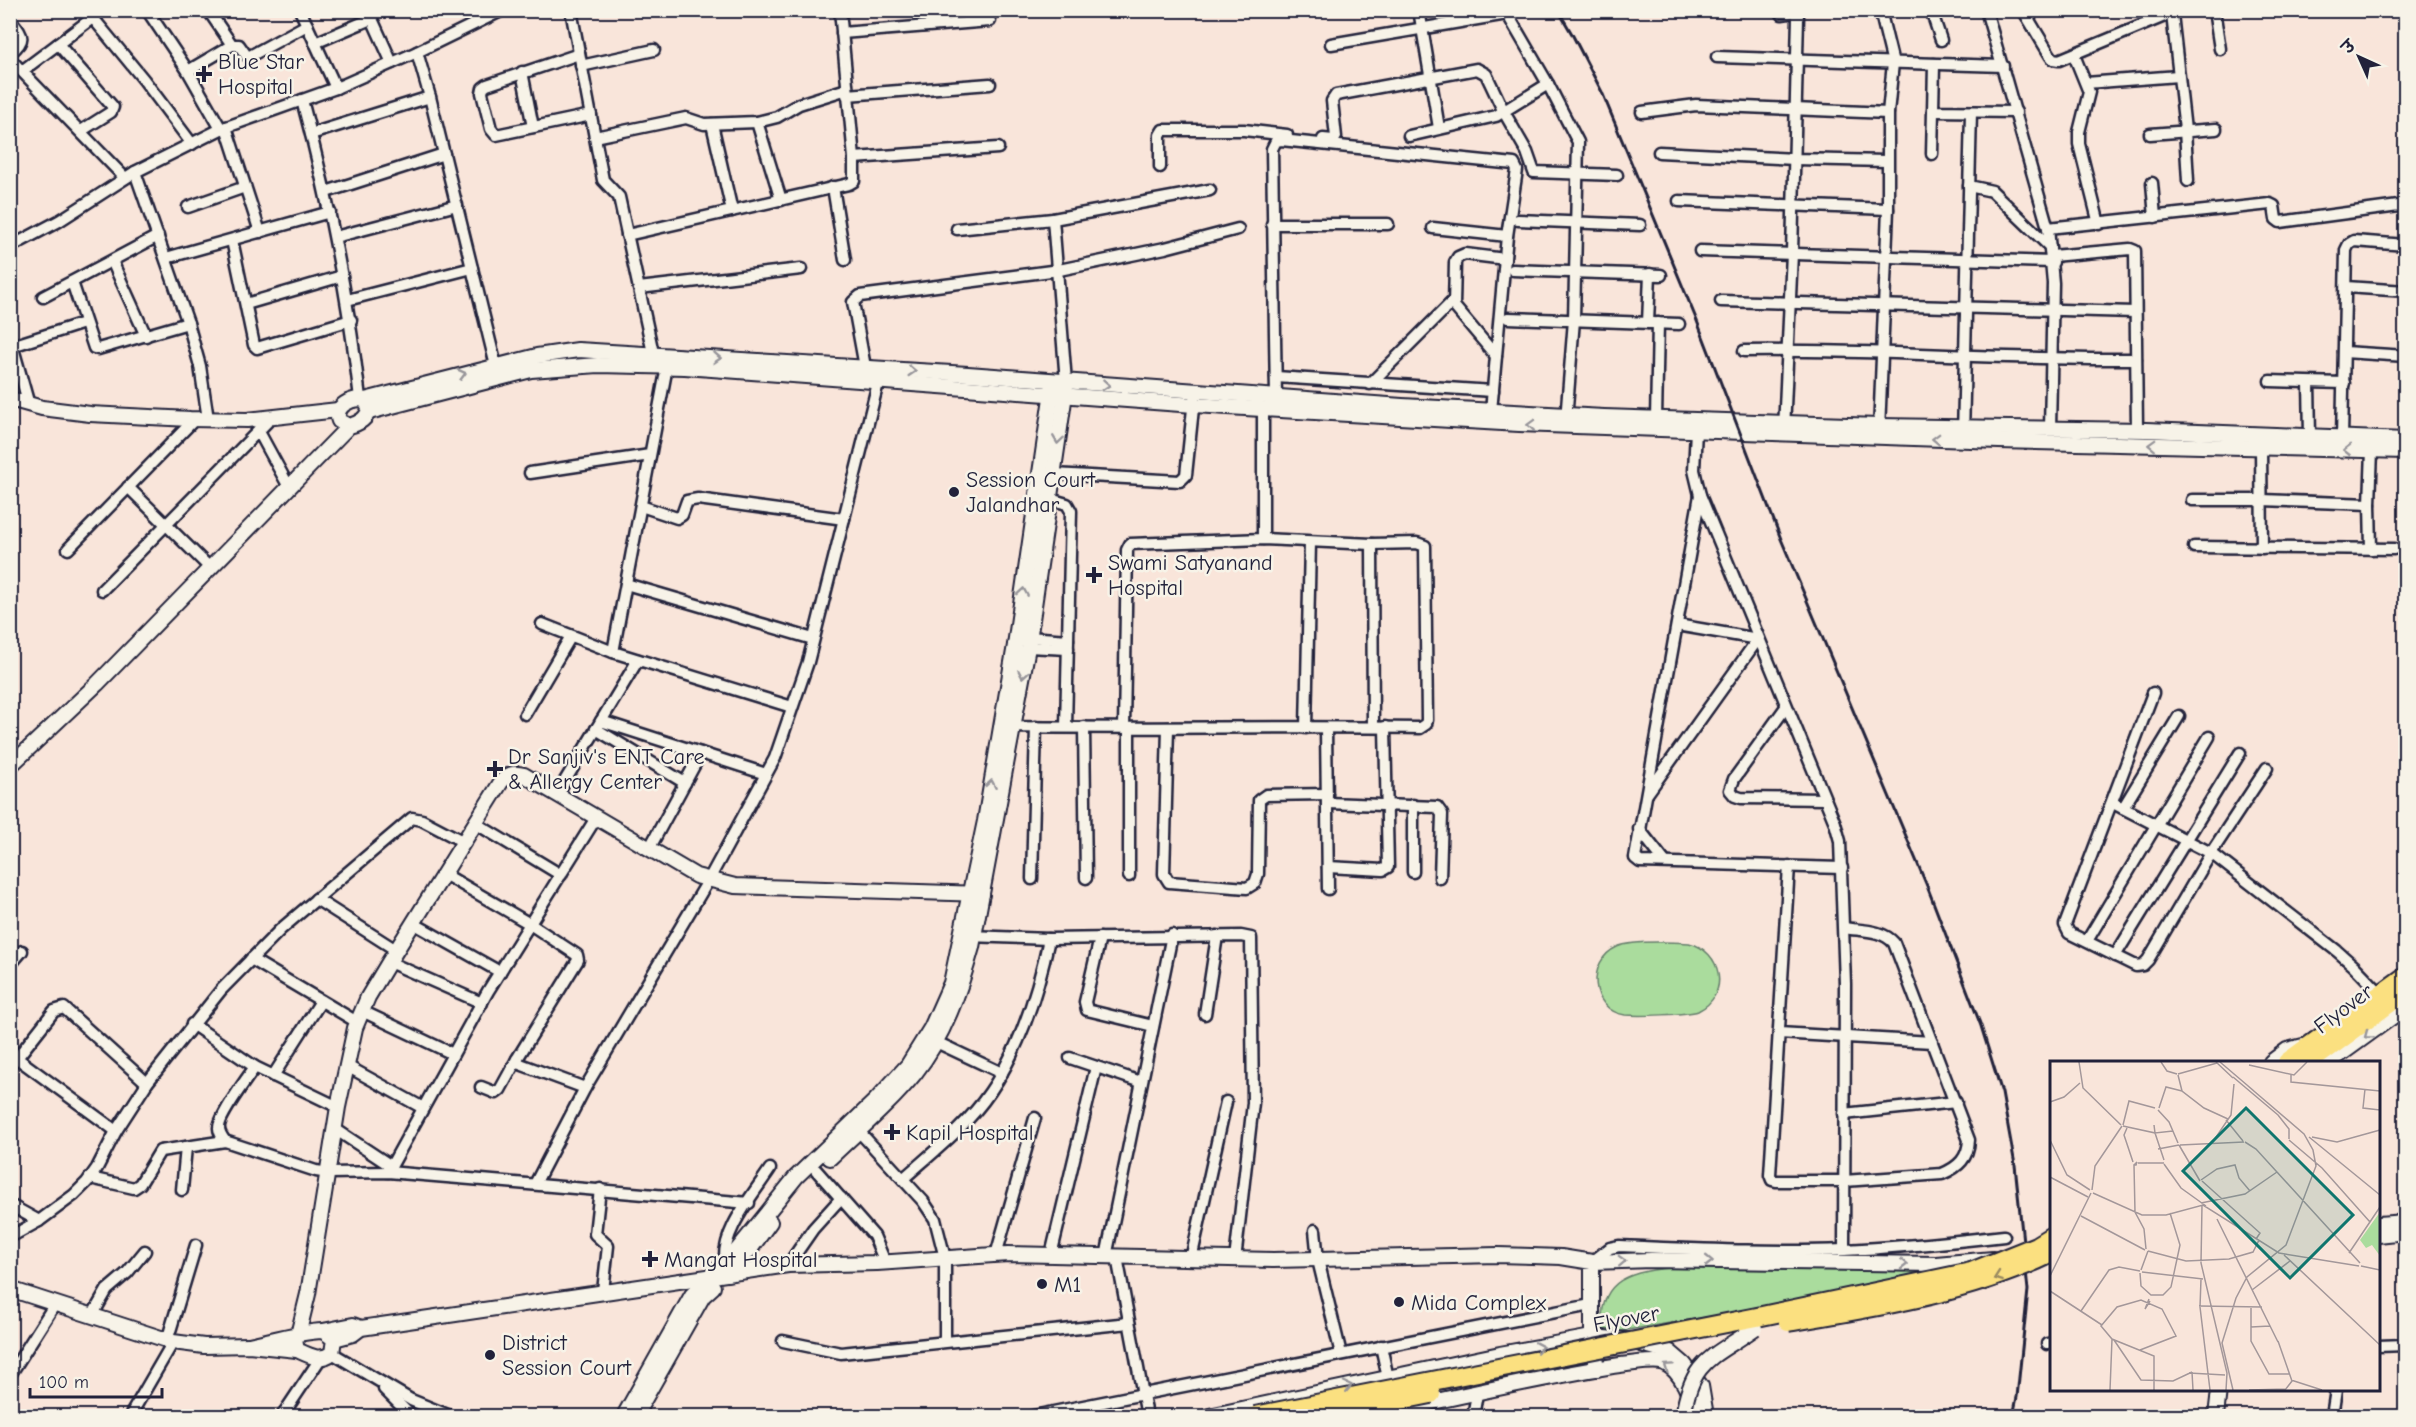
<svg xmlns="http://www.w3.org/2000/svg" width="2416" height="1427" font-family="'Comic Neue','Playpen Sans Deva',sans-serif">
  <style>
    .green { fill: #aadc9d; stroke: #667f6c; stroke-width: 1.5 }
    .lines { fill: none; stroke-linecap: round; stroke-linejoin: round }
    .minor-casing { stroke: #22223b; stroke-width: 15 }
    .tertiary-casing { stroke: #22223b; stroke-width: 18 }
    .trunk-casing { stroke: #22223b; stroke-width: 22 }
    .minor { stroke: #f7f3e8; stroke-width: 10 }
    .tertiary { stroke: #f7f3e8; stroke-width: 14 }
    .trunk { stroke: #fbe080; stroke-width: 18 }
    .rail { stroke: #22223b; stroke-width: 3 }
    .tertiary-bridge-casing { stroke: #22223b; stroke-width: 18; stroke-linecap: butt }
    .trunk-bridge-casing { stroke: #22223b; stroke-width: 22; stroke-linecap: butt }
    .tertiary-bridge { stroke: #f7f3e8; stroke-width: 14 }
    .trunk-bridge { stroke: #fbe080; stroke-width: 18 }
    .oneway { stroke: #97959a }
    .oneway2 { stroke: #998a61 }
    .poi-dot { fill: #22223b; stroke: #f7f3e8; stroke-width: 2 }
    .labels { text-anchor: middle; stroke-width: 5; stroke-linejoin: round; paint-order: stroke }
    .poi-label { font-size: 22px; fill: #22223b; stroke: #f7f3e8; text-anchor: start }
    .street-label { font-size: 22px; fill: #22223b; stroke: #f7f3e8 }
    .inset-road { fill: none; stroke: #a3979a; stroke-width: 1.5 }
    .view { fill: #0f766e; fill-opacity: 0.15; stroke: #0f766e; stroke-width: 3 }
    .inset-edge { fill: none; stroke: #22223b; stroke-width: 3 }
  </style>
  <rect width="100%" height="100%" fill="#f9e5da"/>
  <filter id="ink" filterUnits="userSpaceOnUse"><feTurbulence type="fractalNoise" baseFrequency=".0167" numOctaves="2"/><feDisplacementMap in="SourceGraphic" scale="12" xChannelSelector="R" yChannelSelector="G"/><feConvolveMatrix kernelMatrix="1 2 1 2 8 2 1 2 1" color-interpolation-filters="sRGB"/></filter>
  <g filter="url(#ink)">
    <!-- green -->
    <g class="green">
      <path d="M1689,943c33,8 42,52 9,68 -11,4 -60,5 -73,4 -35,-5 -39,-54 -8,-68 16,-7 54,-5 72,-4z"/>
      <path d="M1679,1267h253l4,3 -217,45 -116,19c-8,-57 30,-63 76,-67z"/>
    </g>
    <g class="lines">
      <!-- minor casing -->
      <g class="minor-casing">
        <g id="minor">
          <path d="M147,10l41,61 33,58"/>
          <path d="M208,10l24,35"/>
          <path d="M300,10l36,78"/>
          <path d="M368,10l24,53"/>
          <path d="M571,10l32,170 16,17 34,156v9"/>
          <path d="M1419,10l20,118"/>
          <path d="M1505,10l43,74 30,58 -4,178 -8,100"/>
          <path d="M1780,10l2,4 13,-2 3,5 -6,236 -8,177"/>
          <path d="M1931,10l10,30"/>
          <path d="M1986,10l62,218 5,55 -3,146"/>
          <path d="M2023,10l27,45 3,4 6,1 120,-50"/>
          <path d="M2214,10l6,39"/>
          <path d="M2172,14l13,116 3,51"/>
          <path d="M93,18l51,62 48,64"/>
          <path d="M10,19c12,16 18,20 0,34"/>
          <path d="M842,33l148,-12"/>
          <path d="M315,43l56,-24"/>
          <path d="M58,44l55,63 -2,5 -30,19"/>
          <path d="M1331,44l176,-30"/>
          <path d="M417,52l13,45 68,277"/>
          <path d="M579,54l-92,31 -4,3 -1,5 9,36 5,6 95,-20"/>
          <path d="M2074,55l15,37 -10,40v12l20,80"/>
          <path d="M1717,57l286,9"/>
          <path d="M10,59l115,119"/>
          <path d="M1934,64l-1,47 83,1"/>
          <path d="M581,66l73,-16"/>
          <path d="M22,71l81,-61"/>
          <path d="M188,71l44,-26h7l7,10 4,1 57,-31"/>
          <path d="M522,72l11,55"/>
          <path d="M2086,83l92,-7"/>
          <path d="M847,95l143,-11"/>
          <path d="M302,100c27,100 46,195 58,298"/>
          <path d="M1642,112l54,-7 192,8"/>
          <path d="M757,122l24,78"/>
          <path d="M712,124l20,87"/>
          <path d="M226,127l34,105"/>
          <path d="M311,134l119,-37"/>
          <path d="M2150,134l66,-5"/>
          <path d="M1409,136l87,-20 52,-32"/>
          <path d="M595,137l91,-19 18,6 53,-2 20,-5 22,-13 48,-15"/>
          <path d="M1323,139l10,1 3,-3 -4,-36 4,-6 141,-26 9,5 18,38 23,40 7,20 83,3"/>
          <path d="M1659,152l136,7 92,2"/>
          <path d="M1932,154l1,-43"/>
          <path d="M854,158l144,-10"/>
          <path d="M1160,167v-32l3,-5h81l43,5"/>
          <path d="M135,172l53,151 12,43 8,53"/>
          <path d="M2152,183l3,34"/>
          <path d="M1969,186l23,5 58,56"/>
          <path d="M833,187l12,73"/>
          <path d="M326,192l118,-38"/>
          <path d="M1679,201l209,8"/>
          <path d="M188,207l57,-20"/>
          <path d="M1053,219l13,163"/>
          <path d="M1518,220l122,5"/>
          <path d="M1272,224h116"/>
          <path d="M1433,228l74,8"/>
          <path d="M2048,228l222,-24 4,2 2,13 4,3 126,-17"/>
          <path d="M957,229l96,-10 157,-29"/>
          <path d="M627,235l222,-51 5,-3v-23l-14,-148"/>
          <path d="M335,237l122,-32"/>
          <path d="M232,240l22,105 3,3 94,-28"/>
          <path d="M10,247l49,-26 76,-49 86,-43 115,-41 81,-36 86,-42"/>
          <path d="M1700,251l353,11"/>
          <path d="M2052,256l78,-7 5,2 2,179"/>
          <path d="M166,258l164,-46"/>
          <path d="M112,261l34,75"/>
          <path d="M1513,270l148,5"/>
          <path d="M72,282l22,66 4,1 90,-26"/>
          <path d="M2346,287l60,4"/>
          <path d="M639,288l162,-19"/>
          <path d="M43,297l115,-61"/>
          <path d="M347,300l125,-32"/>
          <path d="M1721,301l414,11"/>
          <path d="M246,304l96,-28"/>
          <path d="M1508,318l171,6"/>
          <path d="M1648,323l2,-49"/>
          <path d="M11,341l18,64"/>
          <path d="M12,346l72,-23"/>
          <path d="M1744,351c131,-2 261,9 392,8"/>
          <path d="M2344,352l62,4"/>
          <path d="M1496,356l-42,-50 1,-44 3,-5 7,-3 40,5"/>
          <path d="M865,367l-12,-65 7,-6 199,-26 106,-22 73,-19"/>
          <path d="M1276,377l217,14"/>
          <path d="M2270,381l74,2"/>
          <path d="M2309,383l1,53"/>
          <path d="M1370,384l83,-83"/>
          <path d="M1276,397l-4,-248 4,-8 5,-1 233,24 3,6 -10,66 -16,175"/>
          <path d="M1263,409v130"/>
          <path d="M1656,419l2,-96"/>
          <path d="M258,430l31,57"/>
          <path d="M1696,430l-2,40 6,25 135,328 5,18 5,143 -1,266"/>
          <path d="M1879,431l9,-222v-96l5,-50 -13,-53"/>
          <path d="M1963,435l8,-323"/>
          <path d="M2342,438l4,-188 3,-6 5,-3 52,4"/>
          <path d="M2261,448l1,100"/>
          <path d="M530,473l120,-18"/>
          <path d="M1054,474l126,7 6,-6 8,-76"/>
          <path d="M128,487l82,81"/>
          <path d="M1700,495l-65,363 5,4 202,6"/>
          <path d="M1050,499l17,5 4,7 -5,216"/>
          <path d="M2192,500h70l108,4"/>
          <path d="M641,506l36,12 5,-3 5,-14 11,-2 146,20"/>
          <path d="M1372,544l1,183"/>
          <path d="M2194,547l200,2"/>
          <path d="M68,549l127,-130"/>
          <path d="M2371,549l-1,-45 2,-54"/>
          <path d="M626,584l187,55"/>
          <path d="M102,590l170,-173"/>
          <path d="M542,624l71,28 179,55"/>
          <path d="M1029,637l39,3"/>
          <path d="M1028,647l40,2"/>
          <path d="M613,652l55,-291"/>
          <path d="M2153,693l-88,232 4,8 67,33 7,-1 5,-5 63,-107 56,-85"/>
          <path d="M1786,707l-52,72 -4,11 5,6 6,2 83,1"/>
          <path d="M525,714l46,-78"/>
          <path d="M601,721l165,53"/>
          <path d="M1006,727c138,2 276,-1 414,1l6,-4 1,-4 -2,-174 -8,-3 -45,1 -109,-5 -133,5 -3,6 -3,178"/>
          <path d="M1084,727l2,151"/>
          <path d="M1168,728l-4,146 5,8 78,6 8,-5 3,-9 1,-74 7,-5 61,-1"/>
          <path d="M1306,728l4,-186"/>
          <path d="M1326,728l2,161"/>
          <path d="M596,729l89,54"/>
          <path d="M557,794l81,-134"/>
          <path d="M1647,794l111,-155 -81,-14"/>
          <path d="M1327,803l110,4 5,7 -2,64"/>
          <path d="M2113,803l98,50 126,98 17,15 27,28"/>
          <path d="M1413,805v67"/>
          <path d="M2123,808l56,-92"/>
          <path d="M475,823l86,52"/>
          <path d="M1639,829l26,33"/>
          <path d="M649,849l52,-96"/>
          <path d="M1789,866l-19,309 2,5 4,1h68l98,-7c17,-7 26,-16 27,-34l-75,-197c-12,-14 -33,-12 -50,-15"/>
          <path d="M1328,867l55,3 5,-3 -3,-140"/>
          <path d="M444,874l86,50 47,31 1,5 -61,99 3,5 65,24"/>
          <path d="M1129,876v-148"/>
          <path d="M1032,879l4,-152"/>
          <path d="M316,899l80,51"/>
          <path d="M413,923l87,49"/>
          <path d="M968,936l81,3 192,-3 10,2 2,165 -18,157"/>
          <path d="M1100,938l-15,64 2,8 66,16"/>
          <path d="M2087,941l122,-204"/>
          <path d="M2115,956l125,-203"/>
          <path d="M251,959l106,63"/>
          <path d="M389,962l93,41"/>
          <path d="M10,965l12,-14"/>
          <path d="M362,1011l91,43"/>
          <path d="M1205,1014l12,-78"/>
          <path d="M192,1024l63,43 83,40"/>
          <path d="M1779,1033l153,9"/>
          <path d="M934,1041l68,32"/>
          <path d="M10,1053l106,78"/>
          <path d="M17,1058l37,-47 10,-3 83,75"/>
          <path d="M1070,1058l71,24"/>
          <path d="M347,1066l76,42"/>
          <path d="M255,1067c-8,11 -37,51 -36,61 0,5 3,9 6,13l91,30 13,2 59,-1 361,31"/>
          <path d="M273,1076l48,-75"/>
          <path d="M481,1087l15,6 4,-3 17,-31"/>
          <path d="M1844,1114l112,-12"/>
          <path d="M854,1126l69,75 12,18 10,39v83"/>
          <path d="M335,1129l56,37"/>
          <path d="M816,1170l58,66 11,26"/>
          <path d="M388,1172l100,-181 108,-173"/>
          <path d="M90,1178l44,10 6,-4 20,-33 65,-10"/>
          <path d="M903,1179c30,-27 64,-53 87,-87 31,-45 48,-101 59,-153"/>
          <path d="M535,1184l50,-96 123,-207 67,-123 33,-96 72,-287"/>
          <path d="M600,1189l-5,45 13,12 -5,45"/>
          <path d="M182,1190l4,-43"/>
          <path d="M10,1205l29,16"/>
          <path d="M1315,1230l3,30 23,94"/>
          <path d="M10,1237l29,-16 35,-26 13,-13 10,-14 19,-37 31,-48 74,-93 60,-61 131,-111 10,2 42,22"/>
          <path d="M996,1255l39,-137"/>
          <path d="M1051,1255l45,-188"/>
          <path d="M1106,1257l66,-322"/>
          <path d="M1117,1257l30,159"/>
          <path d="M1191,1259l35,-157"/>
          <path d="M1592,1262l18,-14 9,-2c75,3 150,7 225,4 54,-2 107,-8 160,-14"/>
          <path d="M788,1265l25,-36 28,-31"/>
          <path d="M726,1267c-8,-32 27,-72 44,-98"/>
          <path d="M92,1316l15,-26 20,-17 18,-22"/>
          <path d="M167,1341l29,-96"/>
          <path d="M783,1341l58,12 288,-30"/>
          <path d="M2047,1344l5,-1"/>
          <path d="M1381,1346l7,32"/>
          <path d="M2378,1346l28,-1"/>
          <path d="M332,1353l79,47 39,16"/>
          <path d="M10,1375l45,-71"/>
          <path d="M384,1389l27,27"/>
          <path d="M130,1416l43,-74"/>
          <path d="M282,1416l38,-57"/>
          <path d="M1033,1416l558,-111"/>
          <path d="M1473,1416l4,-22"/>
          <path d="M2332,1416l4,-26"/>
        </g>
      </g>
      <!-- tertiary casing -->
      <g class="tertiary-casing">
        <g id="tertiary">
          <path d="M10,399l32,9 48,6 100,5 57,1 91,-10"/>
          <path d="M365,400l172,-44 41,-6 390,24 434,32 202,11 275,9 267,4 260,10"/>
          <path d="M369,412l162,-42 67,-5 87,2 509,38 325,19 480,17 407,10"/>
          <path d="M10,766l87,-82 252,-258c9,-2 20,-8 20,-19l-4,-7c-13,-3 -32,6 -26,21l10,5"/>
          <path d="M2271,1062l16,-12 16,-4"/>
          <path d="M2330,1062l76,-55"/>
          <path d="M830,1158c29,-28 60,-54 85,-85 29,-36 45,-83 57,-126l56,-300 38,-260"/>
          <path d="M2378,1224l28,-2"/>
          <path d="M2378,1235l28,-3"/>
          <path d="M1592,1262l59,-2 285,4 57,-5"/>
          <path d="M727,1274l25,-27 18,-25"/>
          <path d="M10,1289l163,53 31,4 45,-1 48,5"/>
          <path d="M323,1331l30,-6 8,3"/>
          <path d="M334,1339l19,-5 8,-6 427,-63 89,-2 131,-9 265,6 225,-5 63,2 31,5v75l5,32"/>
          <path d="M249,1345c24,-5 49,-13 74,-14l11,8 -2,14c-12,9 -22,3 -35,-3l-2,-10 3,-5 10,-41 30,-187 17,-79 13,-31 21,-35 112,-180c7,-8 12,-10 23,-7l172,101 39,10 247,8"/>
          <path d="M624,1416l68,-121 42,-41 62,-77 80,-77 32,-35 23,-37 20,-45 34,-162 30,-176 38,-261"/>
          <path d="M635,1416l68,-120 10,-9"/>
          <path d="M1209,1416l291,-62 92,-17 35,3 43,12 14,12 17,22 5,30"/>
          <path d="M1368,1416c40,-8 274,-63 296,-53 18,8 28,35 30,53"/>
          <path d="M2216,1416l3,-26"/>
        </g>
      </g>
      <!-- trunk casing -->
      <g class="trunk-casing">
        <g id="trunk">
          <path d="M2287,1062l119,-86"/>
          <path d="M2310,1062l87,-64"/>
        </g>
      </g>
      <!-- minor -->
      <use href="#minor" class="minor"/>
      <!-- tertiary -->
      <use href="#tertiary" class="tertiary"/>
      <!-- trunk -->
      <use href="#trunk" class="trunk"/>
      <!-- rail -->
      <path class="rail" d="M1558,10l14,24 30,58 95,229 84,218 146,347 54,140 21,67 13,72 13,125 -11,107 -4,19"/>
      <!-- tertiary-bridge casing -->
      <g class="tertiary-bridge-casing">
        <path id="tertiary-bridge" d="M1683,1416c9,-58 30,-58 72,-88"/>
      </g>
      <!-- trunk-bridge casing -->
      <g class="trunk-bridge-casing">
        <g id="trunk-bridge">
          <path d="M1788,1322c89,-15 182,-29 264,-69"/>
          <path d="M1255,1416l502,-99 214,-45 65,-26 16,-10"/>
          <path d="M1321,1416l110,-22"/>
        </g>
      </g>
      <!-- tertiary-bridge -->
      <use href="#tertiary-bridge" class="tertiary-bridge"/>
      <!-- trunk-bridge -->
      <use href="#trunk-bridge" class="trunk-bridge"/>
    </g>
    <!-- one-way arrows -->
    <defs><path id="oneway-chevron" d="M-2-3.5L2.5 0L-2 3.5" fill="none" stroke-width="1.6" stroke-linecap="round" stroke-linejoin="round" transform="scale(1.5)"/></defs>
    <g class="oneway">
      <use href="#oneway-chevron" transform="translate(717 358) rotate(4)"/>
      <use href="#oneway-chevron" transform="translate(912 371) rotate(4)"/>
      <use href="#oneway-chevron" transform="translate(462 374) rotate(-15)"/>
      <use href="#oneway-chevron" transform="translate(1106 385) rotate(4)"/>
      <use href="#oneway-chevron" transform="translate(1531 425) rotate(-178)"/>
      <use href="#oneway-chevron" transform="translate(1936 439) rotate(-178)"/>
      <use href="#oneway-chevron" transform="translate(1058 440) rotate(98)"/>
      <use href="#oneway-chevron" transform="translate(2152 445) rotate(-178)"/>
      <use href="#oneway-chevron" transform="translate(2347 450) rotate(-179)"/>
      <use href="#oneway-chevron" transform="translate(1023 592) rotate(-81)"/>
      <use href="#oneway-chevron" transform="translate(1023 674) rotate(100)"/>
      <use href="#oneway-chevron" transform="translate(991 784) rotate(-80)"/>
      <use href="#oneway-chevron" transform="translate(2368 1035) rotate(143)"/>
      <use href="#oneway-chevron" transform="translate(1622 1261) rotate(-2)"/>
      <use href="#oneway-chevron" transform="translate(1709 1261) rotate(1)"/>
      <use href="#oneway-chevron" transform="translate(1904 1264) rotate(1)"/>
      <use href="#oneway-chevron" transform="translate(1539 1347) rotate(-10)"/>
      <use href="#oneway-chevron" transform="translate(1668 1367) rotate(-145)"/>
      <use href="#oneway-chevron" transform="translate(1348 1386) rotate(-12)"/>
    </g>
    <use class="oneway2" href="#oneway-chevron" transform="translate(1998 1277) rotate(160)"/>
  </g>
  <!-- markers -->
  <g class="poi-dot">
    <path d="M201 65h6v6h6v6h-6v6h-6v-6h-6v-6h6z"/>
    <circle cx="954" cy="492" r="6"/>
    <path d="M1091 566h6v6h6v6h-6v6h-6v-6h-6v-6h6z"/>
    <path d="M492 760h6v6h6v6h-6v6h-6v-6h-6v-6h6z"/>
    <path d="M889 1123h6v6h6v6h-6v6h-6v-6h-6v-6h6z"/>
    <path d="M647 1250h6v6h6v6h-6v6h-6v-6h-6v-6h6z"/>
    <circle cx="1042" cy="1284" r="6"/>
    <circle cx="1399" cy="1302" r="6"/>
    <circle cx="490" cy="1355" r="6"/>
  </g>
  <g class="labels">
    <!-- poi labels -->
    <g class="poi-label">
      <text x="218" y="69">Blue Star<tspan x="218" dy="25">Hospital</tspan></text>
      <text x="966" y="487">Session Court<tspan x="966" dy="25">Jalandhar</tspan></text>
      <text x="1108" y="570">Swami Satyanand<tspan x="1108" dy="25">Hospital</tspan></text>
      <text x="508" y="764">Dr Sanjiv's ENT Care<tspan x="508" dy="25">&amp; Allergy Center</tspan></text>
      <text x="906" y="1140">Kapil Hospital</text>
      <text x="664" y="1267">Mangat Hospital</text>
      <text x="1054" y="1292">M1</text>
      <text x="1411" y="1310">Mida Complex</text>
      <text x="502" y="1350">District<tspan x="502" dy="25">Session Court</tspan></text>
    </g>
    <!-- street labels -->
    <g class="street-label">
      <text transform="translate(2343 1008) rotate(-37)" y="8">Flyover</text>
      <text transform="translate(1626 1318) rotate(-11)" y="8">Flyover</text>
    </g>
  </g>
  <!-- overview -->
  <g transform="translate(2050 1061)">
    <rect width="330" height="330" fill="#f9e5da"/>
    <path d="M330,151v44l-8,-11 -6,3 -6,-8z" fill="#aadc9d"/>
    <path class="inset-road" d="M29,1l4,26 38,37M111,1l6,9 10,3M166,1l17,16M170,1l34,29M199,4l45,10 13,-13M128,13l39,-11M241,13v8l89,9M128,14l4,16 22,17 24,11M183,16l45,38 11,14v10M315,28l-2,19 17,2M0,41l14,-5 16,-14M109,47l7,-21 16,4M108,49l11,12 9,21M176,59l17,21M73,64l6,-24 26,7M104,64l1,8 18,-2M73,65l32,7 9,27M77,67l-3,7 9,27M259,76l71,58M262,76l25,5 43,-12M0,79l17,35 23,15M239,79l33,28 48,54M195,81l11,7 104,114M162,82l19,-28 3,-31M129,84l21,36M130,84l64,-3M108,88l21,-4M88,102h26M114,103l17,24 25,18M84,104l3,-3 -1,3h-2l1,47 9,17 2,20M0,116l38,20M151,119l16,-11 18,-4 4,13 11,13M152,120l58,52 -4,6M42,129l3,-24 27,-40M43,132l49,22h24l37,-10 76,48 80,13M151,142l44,-9 32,-22M152,144l-1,58 26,110 -1,17M31,155l64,34M167,158l61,123M98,190l38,10 43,-2 24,-7 6,-12M299,192l31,-46M234,194l96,90M311,205l19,4M91,209l7,-19M92,211l61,7M90,212l1,13 10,9h12l8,-8 9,-42 -10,-32M0,215l41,-83M151,218l-1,28 10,83M202,229l38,-29M0,230l52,34M99,238l-4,10 5,-8M149,245l63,1M201,247v33l18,33h21M31,250l28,-41 10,-3 21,4M201,266l19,-1M64,279l27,40 32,1 19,-9M228,280l14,40 -7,9M90,289l36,-14 -14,-27 -21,-9 -24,7 -16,19 11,13 42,17v34M142,311l1,18M139,312l36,2M241,319l31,10M60,329l2,-51M183,329l-11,-47 14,-45 11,-21 39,-32 30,-79 -3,-16 -9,-16 -56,-48M199,329l37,-1"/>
    <path class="view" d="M196,47l107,107 -63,63 -107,-107z"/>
    <rect width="330" height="330" class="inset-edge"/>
  </g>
  <!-- margin -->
  <rect width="2416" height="1427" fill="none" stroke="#f7f3e8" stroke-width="36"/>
  <rect x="18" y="18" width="2380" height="1391" fill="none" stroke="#22223b" stroke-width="2" filter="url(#ink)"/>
  <!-- north arrow -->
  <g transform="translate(2359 57) rotate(315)" stroke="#f7f3e8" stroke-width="4.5" paint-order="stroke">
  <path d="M0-4.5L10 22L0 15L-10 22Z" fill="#22223b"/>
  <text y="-9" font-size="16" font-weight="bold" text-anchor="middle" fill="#22223b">उ</text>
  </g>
  <!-- scale -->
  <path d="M30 1388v9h132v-9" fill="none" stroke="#22223b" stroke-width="3"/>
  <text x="39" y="1388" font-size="18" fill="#22223b" stroke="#f7f3e8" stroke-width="4.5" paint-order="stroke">100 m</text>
</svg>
